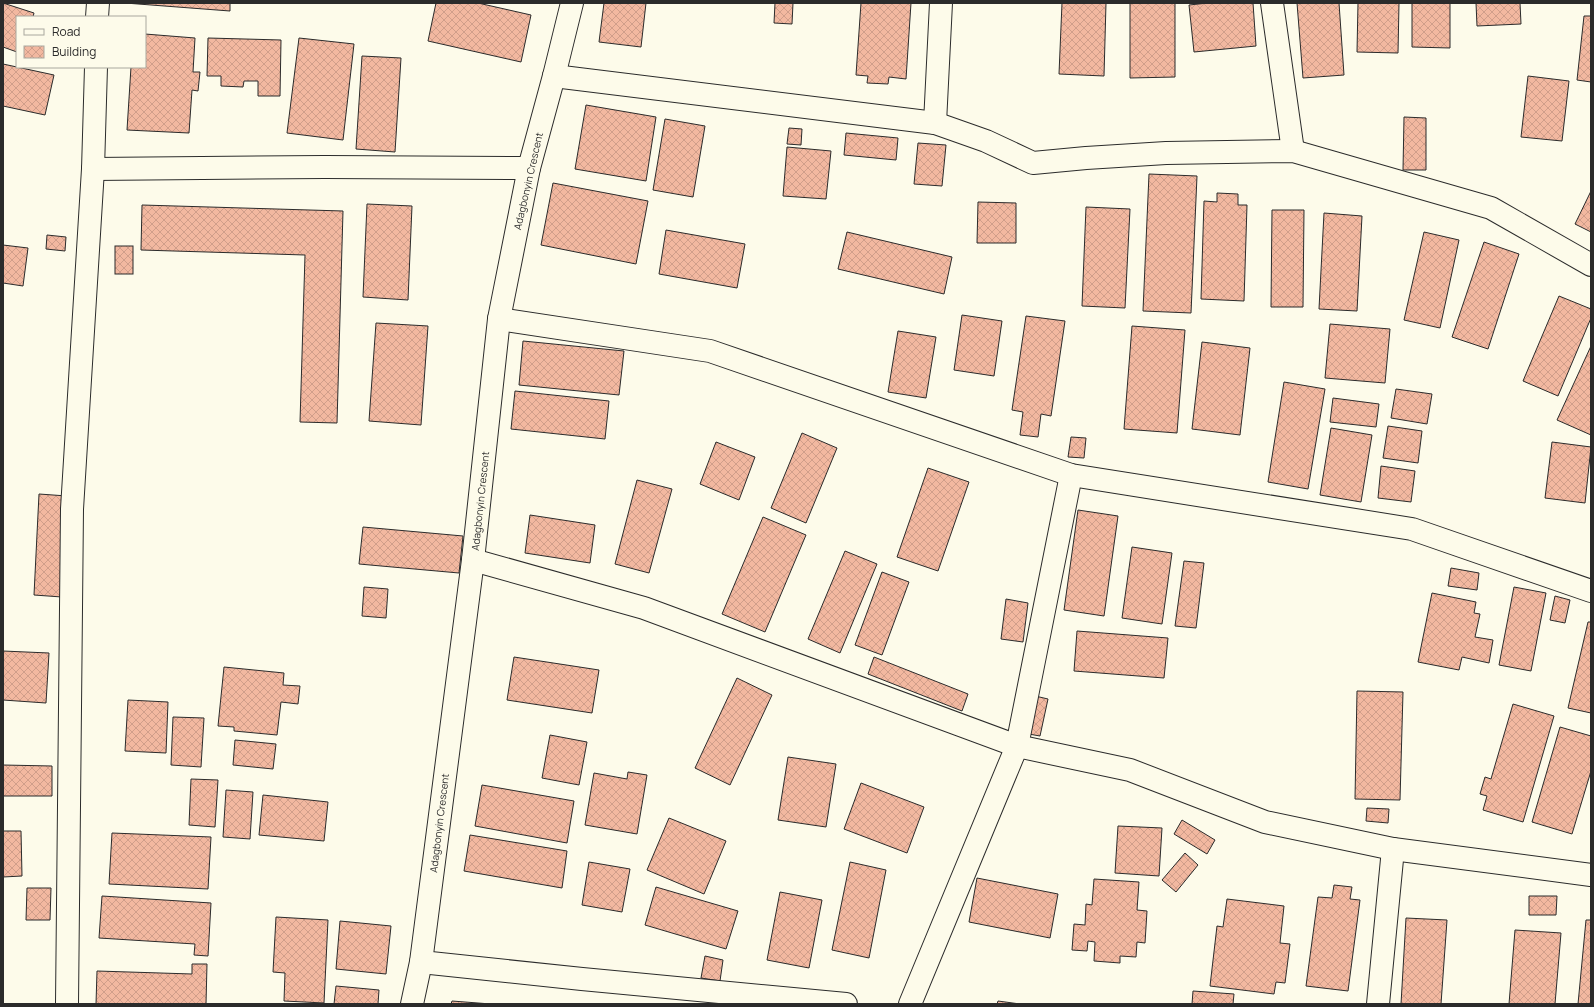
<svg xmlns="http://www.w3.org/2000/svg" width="1594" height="1007" font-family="Manrope,sans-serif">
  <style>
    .building { fill: url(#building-cross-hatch); stroke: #2b2b2b }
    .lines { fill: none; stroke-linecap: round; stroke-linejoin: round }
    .minor-casing { stroke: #2b2b2b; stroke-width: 24 }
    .minor { stroke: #fdfbea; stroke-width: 22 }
    .labels { text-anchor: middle; stroke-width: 3; stroke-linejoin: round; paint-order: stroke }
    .street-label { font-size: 10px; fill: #2b2b2b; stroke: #fdfbea }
  </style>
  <defs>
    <pattern id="building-cross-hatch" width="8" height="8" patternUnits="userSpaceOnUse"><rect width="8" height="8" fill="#f2b8a0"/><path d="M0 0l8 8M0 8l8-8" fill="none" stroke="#d09e8a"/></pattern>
  </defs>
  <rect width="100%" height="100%" fill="#fdfbea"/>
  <!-- building -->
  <g class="building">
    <path d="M3,3l31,10 -1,4h-16v35l-14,-5z"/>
    <path d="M125,3h105v8z"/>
    <path d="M436,3h42l53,12 -10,47 -93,-21z"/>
    <path d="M604,3h42l-5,44 -42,-5z"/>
    <path d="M775,3h18l-1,21 -18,-1z"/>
    <path d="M861,3h50l-5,76 -17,-2 -1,7 -21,-1 1,-7 -12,-1z"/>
    <path d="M1062,3h44l-2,73 -45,-2z"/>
    <path d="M1130,3h45v74l-45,1z"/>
    <path d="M1208,3h45l3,43 -62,6 -5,-47z"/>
    <path d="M1297,3h42l5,72 -41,3z"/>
    <path d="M1358,3h41l-1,50 -41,-1z"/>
    <path d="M1412,3h38v45l-38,-1z"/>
    <path d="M1476,3h44l1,21 -44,2z"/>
    <path d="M1584,16h7v66l-14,-2z"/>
    <path d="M145,34l50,4 -2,34h7l-2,19 -6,-1 -3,43 -62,-3 4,-63h14z"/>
    <path d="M208,38l73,2 -1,56h-22v-15h-14l-1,6 -22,-1v-10h-14z"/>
    <path d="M299,38l55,6 -11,96 -56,-7z"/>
    <path d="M362,56l39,2 -6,94 -39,-3z"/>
    <path d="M3,64l51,11 -9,40 -42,-9z"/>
    <path d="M1528,76l41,5 -7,60 -41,-4z"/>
    <path d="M586,105l70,12 -10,64 -71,-12z"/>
    <path d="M1404,117l22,1v52h-23z"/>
    <path d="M665,119l40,7 -12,71 -40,-7z"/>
    <path d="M789,128l13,1 -1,16 -14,-1z"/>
    <path d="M846,133l52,5 -2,22 -52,-5z"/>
    <path d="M918,143l28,2 -4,41 -28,-2z"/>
    <path d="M787,147l44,4 -5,48 -43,-3z"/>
    <path d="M1149,174l48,2 -6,137 -48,-2z"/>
    <path d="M553,183l95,18 -12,63 -95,-19z"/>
    <path d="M1591,191v41l-16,-8z"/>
    <path d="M1217,193l21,1v11h9l-3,96 -43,-2 3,-98 13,1z"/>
    <path d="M978,202l38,1v40h-39z"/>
    <path d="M367,204l45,2 -4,94 -45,-3z"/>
    <path d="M142,205l201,6 -6,212 -37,-1 5,-167 -164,-5z"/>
    <path d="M1086,207l44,2 -5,99 -43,-2z"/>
    <path d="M1272,210h32l-1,97h-32z"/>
    <path d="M1324,213l38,3 -5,95 -38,-2z"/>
    <path d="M666,230l79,14 -8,44 -78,-14z"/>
    <path d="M847,232l105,25 -8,37 -106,-25z"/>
    <path d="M1424,232l35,8 -19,88 -36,-8z"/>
    <path d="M47,235l19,2 -1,14 -19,-2z"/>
    <path d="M1484,242l35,12 -31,95 -36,-12z"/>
    <path d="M3,245l25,3 -5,38 -20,-3z"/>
    <rect x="115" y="246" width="18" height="28"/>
    <path d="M1559,296l32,13v9l-33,78 -35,-15z"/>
    <path d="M962,315l40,6 -8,55 -40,-6z"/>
    <path d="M1026,316l39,5 -14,95 -10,-2 -3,23 -18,-2 3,-23 -11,-2z"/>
    <path d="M376,323l52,3 -7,99 -52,-4z"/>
    <path d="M1330,324l60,5 -5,54 -60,-5z"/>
    <path d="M1132,326l53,4 -8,103 -53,-4z"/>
    <path d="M898,331l38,6 -10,61 -38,-6z"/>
    <path d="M523,341l101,10 -5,44 -100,-10z"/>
    <path d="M1202,342l48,6 -10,87 -48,-6z"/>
    <path d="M1591,346v89l-34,-15z"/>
    <path d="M1284,382l41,7 -17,100 -40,-7z"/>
    <path d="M1396,389l36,5 -5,30 -36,-6z"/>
    <path d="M515,391l94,10 -4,38 -94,-10z"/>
    <path d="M1333,398l46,6 -3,23 -46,-5z"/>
    <path d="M1388,426l34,5 -4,32 -35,-5z"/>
    <path d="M1331,428l41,7 -11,67 -41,-7z"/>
    <path d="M802,433l35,15 -31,75 -35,-15z"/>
    <path d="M1071,437l15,1 -2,20 -16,-1z"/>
    <path d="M716,442l39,15 -16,43 -39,-16z"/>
    <path d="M1552,442l39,5 -6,56 -40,-5z"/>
    <path d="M1381,466l34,5 -4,31 -33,-4z"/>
    <path d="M928,468l41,14 -31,89 -41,-14z"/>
    <path d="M637,480l35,9 -23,84 -34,-9z"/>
    <path d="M39,494l28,2 -5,101 -28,-2z"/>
    <path d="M1078,510l40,6 -14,100 -40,-6z"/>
    <path d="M530,515l65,10 -5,38 -65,-10z"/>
    <path d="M763,517l43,18 -41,97 -43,-18z"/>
    <path d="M363,527l100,9 -4,37 -100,-9z"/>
    <path d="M1132,547l40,6 -10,71 -40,-6z"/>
    <path d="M845,551l32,13 -37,89 -32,-14z"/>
    <path d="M1184,561l20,2 -8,65 -21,-2z"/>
    <path d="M1451,568l28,5 -2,17 -29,-4z"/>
    <path d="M882,572l27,10 -27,73 -27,-10z"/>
    <path d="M364,587l24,2 -2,29 -24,-2z"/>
    <path d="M1514,587l32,6 -15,78 -32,-6z"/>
    <path d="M1432,593l44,9 -2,11 6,1 -5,23 18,3 -4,23 -27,-6 -3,13 -41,-8z"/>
    <path d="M1555,596l15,4 -5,23 -15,-3z"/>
    <path d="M1006,599l22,4 -5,39 -22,-3z"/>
    <path d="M1588,622h3v91l-23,-5z"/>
    <path d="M1077,631l91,7 -4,40 -90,-7z"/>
    <path d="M3,651l46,2 -3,50 -43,-3z"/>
    <path d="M514,657l85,13 -7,43 -85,-13z"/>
    <path d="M874,657l94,37 -6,17 -94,-37z"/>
    <path d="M224,667l60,6 -1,12 17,1 -2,18 -17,-2 -4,33 -43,-4v-4l-16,-1z"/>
    <path d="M737,678l35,17 -42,90 -35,-17z"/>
    <path d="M1357,691l46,1 -3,108 -45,-1z"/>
    <path d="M1031,695l17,4 -8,37 -17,-3z"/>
    <path d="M128,700l40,2 -2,51 -41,-2z"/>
    <path d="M1513,704l41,12 -31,106 -40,-12 4,-14 -7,-2 5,-17 6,2z"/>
    <path d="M173,717l31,1 -3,49 -30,-2z"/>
    <path d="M1560,727l31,9v35l-19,63 -40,-12z"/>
    <path d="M550,735l37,7 -8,43 -37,-7z"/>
    <path d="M235,740l41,4 -3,25 -40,-4z"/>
    <path d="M788,757l48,7 -10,63 -48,-7z"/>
    <path d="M3,765l49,1v30h-49z"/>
    <path d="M628,772l19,3 -10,59 -52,-9 9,-52 33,6z"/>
    <path d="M191,779l27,1 -3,47 -26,-2z"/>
    <path d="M861,783l63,24 -17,46 -63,-24z"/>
    <path d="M482,785l92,16 -7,42 -92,-17z"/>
    <path d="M226,790l27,2 -3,47 -27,-2z"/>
    <path d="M263,795l65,7 -4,39 -65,-6z"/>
    <path d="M1367,808l22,1 -1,14 -22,-2z"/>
    <path d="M669,818l57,23 -22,53 -57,-24z"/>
    <path d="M1182,820l33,20 -8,14 -33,-20z"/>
    <path d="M1118,826l44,2 -3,48 -44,-3z"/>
    <path d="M3,831h18l1,45 -19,1z"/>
    <path d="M112,833l99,4 -3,52 -99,-5z"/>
    <path d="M470,835l97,16 -5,37 -98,-17z"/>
    <path d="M1185,853l13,12 -22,27 -14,-12z"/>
    <path d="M589,862l41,7 -8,43 -40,-7z"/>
    <path d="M850,862l36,8 -17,88 -37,-8z"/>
    <path d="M977,878l81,16 -8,44 -81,-16z"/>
    <path d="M1094,879l45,3 -2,28 10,1 -2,32 -8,-1 -1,15 -16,-1v7l-26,-2 1,-19 -7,-1 -1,10 -15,-1 2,-26 11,1 1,-21 6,1z"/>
    <path d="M1334,885l18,2 -2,12 10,1 -12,91 -42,-5 12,-89 14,1z"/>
    <path d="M656,887l82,24 -12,38 -81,-24z"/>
    <path d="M27,888h24l-1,32h-24z"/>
    <path d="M780,892l42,8 -13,68 -42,-8z"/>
    <path d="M102,896l109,7 -3,53 -14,-1 1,-11 -96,-6z"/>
    <path d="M1529,896h28l-1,19h-27z"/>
    <path d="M1227,899l57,7 -4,37 10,1 -5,39 -9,-1 -2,12 -64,-8 7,-60 6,1z"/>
    <path d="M276,917l52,3 -4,83 -40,-2 1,-28 -12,-1z"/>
    <path d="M1406,918l41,2 -6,84h-40z"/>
    <path d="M1586,920h5v84h-13z"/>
    <path d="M340,921l51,5 -5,48 -50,-5z"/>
    <path d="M1515,930l46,3 -6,71h-46z"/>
    <path d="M705,956l18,4 -3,21 -19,-3z"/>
    <path d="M192,964h15l-1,40h-110l1,-33 95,3z"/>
    <path d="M336,986l43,4 -1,14h-44z"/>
    <path d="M1193,991l41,3 -1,10h-41z"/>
    <path d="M452,1001l39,3h-40z"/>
    <path d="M998,1001l22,3h-23z"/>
  </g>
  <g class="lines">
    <!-- minor casing -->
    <g class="minor-casing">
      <g id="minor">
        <path d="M1272,3l21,148"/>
        <path d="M97,17l1,-14"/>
        <path d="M554,76l381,47 51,18 47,22 53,-5 80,-5 127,-2 198,57 100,57"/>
        <path d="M935,123l6,-120"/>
        <path d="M93,169l232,-2 204,1"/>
        <path d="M499,319l211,32 361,124 341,54 179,62"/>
        <path d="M473,560l171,48 373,138 113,24 135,52 128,27 198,26"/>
        <path d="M421,962l161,17 264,25"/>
        <path d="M67,1004l5,-495 21,-340 3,-102"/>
        <path d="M412,1004l9,-42 52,-402 26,-241 30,-151 25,-92 18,-73"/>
        <path d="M910,1004l107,-258 54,-271"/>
        <path d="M1378,1004l15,-155"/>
      </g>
    </g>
    <!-- minor -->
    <use href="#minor" class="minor"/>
  </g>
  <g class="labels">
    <!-- street labels -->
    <g class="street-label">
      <text transform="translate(528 181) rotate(-77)" y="4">Adagbonyin Crescent</text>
      <text transform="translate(480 501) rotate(-84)" y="4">Adagbonyin Crescent</text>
      <text transform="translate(439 823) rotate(-83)" y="4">Adagbonyin Crescent</text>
    </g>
  </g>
  <!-- border -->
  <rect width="1594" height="1007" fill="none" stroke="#2b2b2b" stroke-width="8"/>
  <!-- legend -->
  <rect x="16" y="16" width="130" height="52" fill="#fdfbea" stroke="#a9a89e"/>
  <rect x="24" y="29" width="20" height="6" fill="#fdfbea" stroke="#a9a89e"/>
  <text x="52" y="36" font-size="12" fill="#2b2b2b">Road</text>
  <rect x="24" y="46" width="20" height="12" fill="url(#building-cross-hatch)" stroke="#a9a89e"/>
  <text x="52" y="56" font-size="12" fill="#2b2b2b">Building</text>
</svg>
